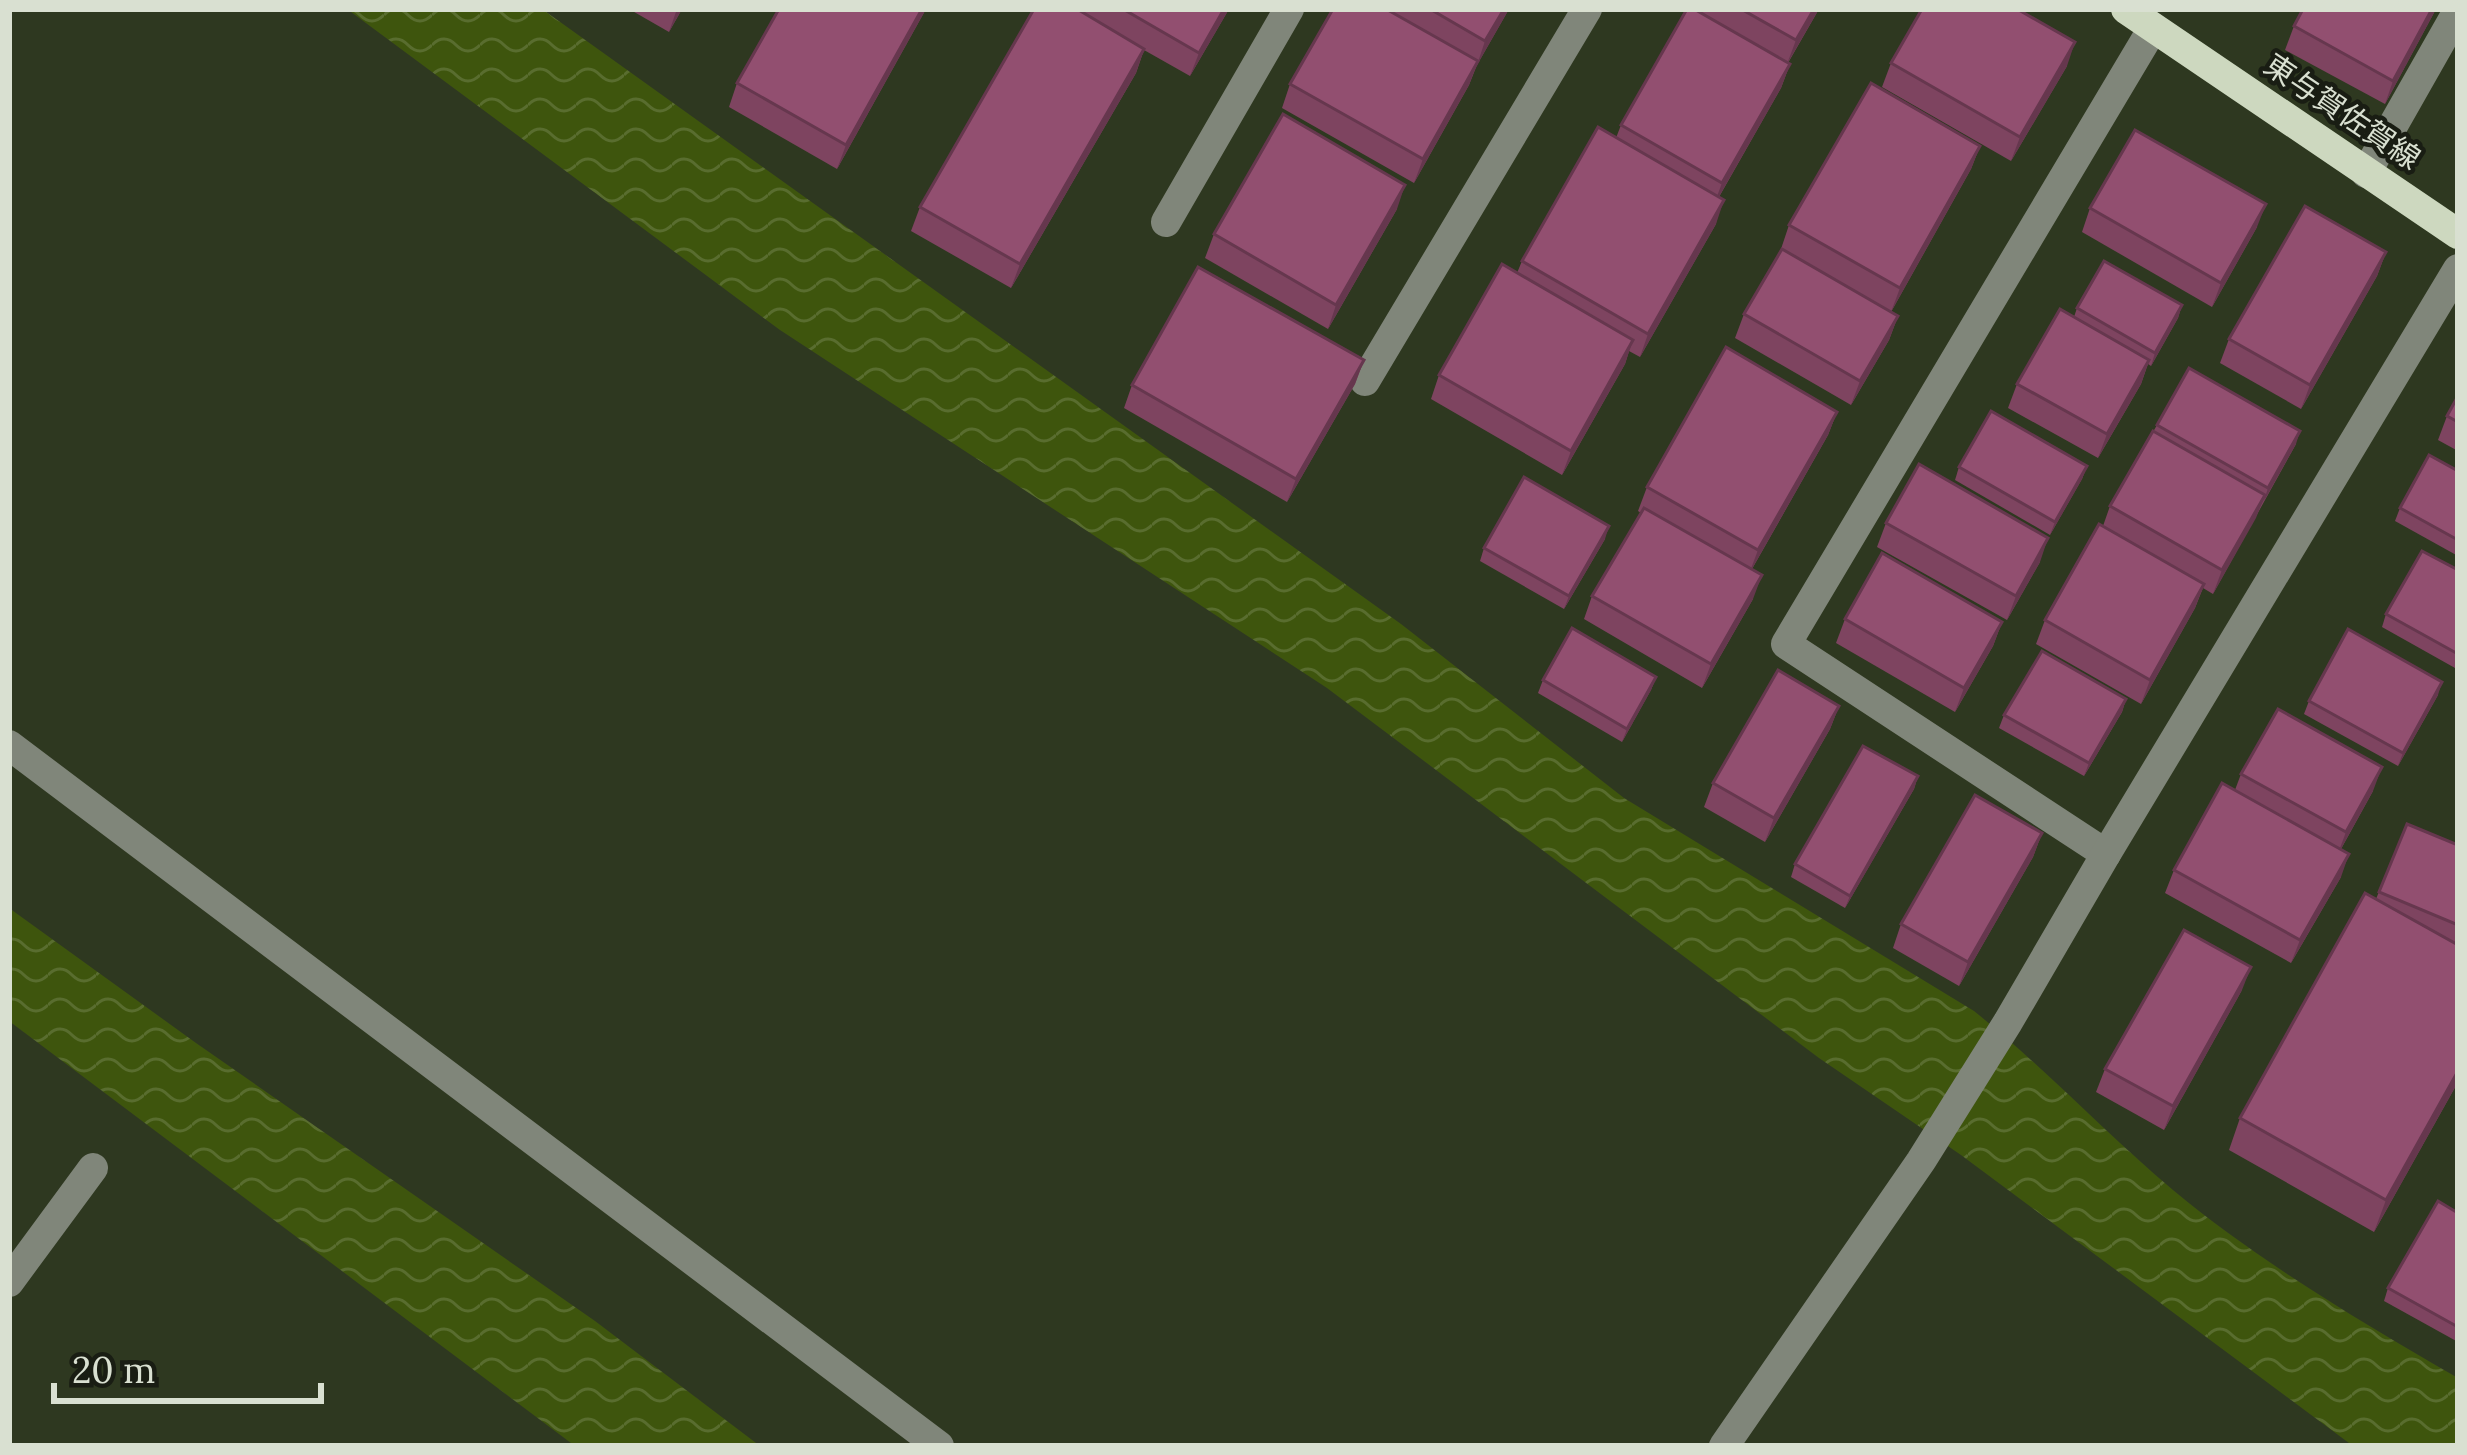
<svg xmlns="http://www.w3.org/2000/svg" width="2467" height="1455" font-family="Lora,'Noto Sans JP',serif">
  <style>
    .water { fill: url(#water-waves) }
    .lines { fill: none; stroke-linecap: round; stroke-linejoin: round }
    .minor { stroke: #80867a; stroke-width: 30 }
    .major { stroke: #cdd8bf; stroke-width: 30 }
    .wall { fill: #7e4460 }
    .shaded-wall { fill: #66374e }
    .building { fill: #924f70; stroke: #66374e; stroke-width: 3 }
    .labels { text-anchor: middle; stroke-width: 9; stroke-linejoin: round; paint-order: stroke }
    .street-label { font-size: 30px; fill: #d9e0d1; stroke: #191d13 }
  </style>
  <defs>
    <pattern id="water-waves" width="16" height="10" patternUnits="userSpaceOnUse" patternTransform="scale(3)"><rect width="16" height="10" fill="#3e550d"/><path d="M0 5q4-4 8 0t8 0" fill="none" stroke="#596d2f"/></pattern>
  </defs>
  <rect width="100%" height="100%" fill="#2e3820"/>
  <!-- water -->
  <g class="water">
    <path d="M347,9h195l859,615 223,174 350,213c70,56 131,122 199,179 88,73 187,131 285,188v68h-105l-392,-291 -142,-97 -492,-370 -547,-358z"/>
    <path d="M9,908l187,135 399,278 165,125h-185l-566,-425z"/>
  </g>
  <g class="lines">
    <!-- minor -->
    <g class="minor">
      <path d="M2366,173l92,-162"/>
      <path d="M1166,222l123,-213"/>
      <path d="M1365,381l222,-372"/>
      <path d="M9,745l930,701"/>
      <path d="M2106,854l-320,-210 367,-616"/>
      <path d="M9,1282l84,-114"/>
      <path d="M1724,1446l197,-285 87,-139 98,-168 352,-585"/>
    </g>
    <!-- major -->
    <path class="major" d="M2126,9l332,225"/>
  </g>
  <!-- wall -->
  <g class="wall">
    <path d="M629,9h53l-13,23z"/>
    <path d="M926,9l-89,160 -108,-62 8,-24z"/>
    <path d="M1034,9h195l-39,67 -46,-26 -8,23 -125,215 -100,-57 9,-24z"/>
    <path d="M1333,9h176l-32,56 -8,20 -55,98 -132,-75 8,-24z"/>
    <path d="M1687,9h132l-31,54 2,1 -9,24 -62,109 -3,27 -76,133 -11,-6 -4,13 -63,111 -131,-76 8,-24 78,-102 5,-12 94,-123 5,-13z"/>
    <path d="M2303,9h133l-51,95 -100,-54 9,-24z"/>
    <path d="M1891,63l176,3 -56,95 -129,-74z"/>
    <path d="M1980,146l-9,23 -80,143 7,4 -9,24 -38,65 -116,-67 9,-24 37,-65 8,-24z"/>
    <path d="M2090,208l167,19 -45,80 -130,-75z"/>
    <path d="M1397,209l-69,120 -123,-71 9,-24z"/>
    <path d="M2386,252l-9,24 -76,133 -81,-46 9,-24z"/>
    <path d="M2182,305l-4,13 -27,48 -3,-2 -7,20 -43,74 -90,-50 9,-24 57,-67 3,-9z"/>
    <path d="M1364,360l-9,24 -68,118 -163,-94 8,-23z"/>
    <path d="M2458,396v55l-20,-11 9,-24z"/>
    <path d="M1837,412l-9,23 -76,134 1,30 -51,89 -118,-69 8,-23 49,-83 -3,-2 9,-24z"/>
    <path d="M2157,425l139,19 -83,150 -10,-6 -8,20 -54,96 -105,-60 9,-24 58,-94 7,-20z"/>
    <path d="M2087,466l-5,13 -32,56 -95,-55 4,-13z"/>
    <path d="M2458,471v85l-63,-35 5,-13z"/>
    <path d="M1886,523l154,39 -33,58 -130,-73z"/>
    <path d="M1605,539l-41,70 -84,-48 4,-13z"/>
    <path d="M2458,570v93l-3,5 -73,-41 4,-13z"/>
    <path d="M1845,619l157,3 -9,24 -38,66 -119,-69z"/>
    <path d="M1656,677l-5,13 -29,52 -84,-49 5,-13z"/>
    <path d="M2438,695l-40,71 -94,-52 5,-13z"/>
    <path d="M2126,699l-4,13 -38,64 -85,-48 5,-13z"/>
    <path d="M1839,706l-9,23 -65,113 -61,-35 9,-24z"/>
    <path d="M2241,774l132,17 -32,58v28l-50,86 -126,-70 9,-23 61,-80z"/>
    <path d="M1918,776l-4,13 -69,119 -54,-31 4,-13z"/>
    <path d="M2407,824l51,21v237l-84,150 -145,-82 11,-32 136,-219z"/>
    <path d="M2042,833l-9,24 -74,129 -66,-38 8,-24z"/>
    <path d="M2242,990l-78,140 -68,-38 9,-23z"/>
    <path d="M2458,1213v129l-74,-41 4,-13z"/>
  </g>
  <!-- shaded-wall -->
  <g class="shaded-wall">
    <path d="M677,9h5l-13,23z"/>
    <path d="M922,9h4l-89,160 9,-24z"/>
    <path d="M1224,9h5l-39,67 9,-23z"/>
    <path d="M1504,9h5l-32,56 8,-24z"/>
    <path d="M1814,9h5l-32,55 9,-24z"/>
    <path d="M2432,9h4l-51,95 8,-23z"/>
    <path d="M2075,42l-8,24 -56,95 9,-24z"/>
    <path d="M1144,49l-8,24 -125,215 9,-24z"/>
    <path d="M1478,61l-9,24 -55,98 9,-24z"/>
    <path d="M1790,64l-9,24 -68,119 9,-24z"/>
    <path d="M1980,146l-9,23 -80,143 9,-24z"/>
    <path d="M1405,185l-8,24 -69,120 8,-24z"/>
    <path d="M1724,200l-8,24 -76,133 8,-23z"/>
    <path d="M2266,204l-9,23 -45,80 9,-24z"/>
    <path d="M2386,252l-9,24 -76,133 9,-24z"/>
    <path d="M2182,305l-4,13 -27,48 4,-13z"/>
    <path d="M1898,316l-9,24 -38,65 9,-24z"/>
    <path d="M1633,340l-8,24 -63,111 9,-24z"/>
    <path d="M1364,360l-9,24 -68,118 9,-23z"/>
    <path d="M2149,360l-8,24 -43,74 9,-24z"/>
    <path d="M1837,412l-9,23 -79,139 9,-24z"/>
    <path d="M2300,431l-4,13 -32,57 4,-13z"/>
    <path d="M2087,466l-5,13 -32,56 5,-13z"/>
    <path d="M2265,495l-9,23 -43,76 9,-24z"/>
    <path d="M1609,526l-4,13 -41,70 5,-13z"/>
    <path d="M2048,538l-8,24 -33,58 9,-24z"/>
    <path d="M1762,575l-9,24 -51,89 9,-24z"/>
    <path d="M2204,584l-9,24 -54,96 9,-24z"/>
    <path d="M2002,622l-9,24 -38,66 9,-24z"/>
    <path d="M1656,677l-5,13 -29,52 5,-13z"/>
    <path d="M2442,682l-4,13 -40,71 5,-13z"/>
    <path d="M2126,699l-4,13 -38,64 5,-13z"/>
    <path d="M1839,706l-9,23 -65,113 9,-24z"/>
    <path d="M2382,767l-9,24 -36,65 9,-24z"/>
    <path d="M1918,776l-4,13 -69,119 5,-12z"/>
    <path d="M2042,833l-9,24 -74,129 9,-24z"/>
    <path d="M2349,854l-8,23 -50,86 9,-23z"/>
    <path d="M2251,967l-9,23 -78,140 9,-24z"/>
    <path d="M2458,1071v11l-84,150 12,-32z"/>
  </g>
  <!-- building -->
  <g class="building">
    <path d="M779,9h143l-76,136 -109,-62z"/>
    <path d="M1034,9h43l67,40 -124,215 -100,-57z"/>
    <path d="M1123,9h101l-25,44z"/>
    <path d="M1333,9h53l92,52 -55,98 -133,-75z"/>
    <path d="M1430,9h74l-19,32z"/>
    <path d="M1687,9h7l96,55 -68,119 -101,-58z"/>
    <path d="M1741,9h73l-18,31z"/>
    <path d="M1922,9h95l58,33 -55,95 -129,-74z"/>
    <path d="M2303,9h129l-39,72 -99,-55z"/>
    <path d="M1871,83l109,63 -80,142 -111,-63z"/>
    <path d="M1283,114l122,71 -69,120 -122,-71z"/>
    <path d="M1598,127l126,73 -76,134 -126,-73z"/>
    <path d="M2135,130l131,74 -45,79 -131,-75z"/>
    <path d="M2305,206l81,46 -76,133 -81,-46z"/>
    <path d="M1782,249l116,67 -38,65 -116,-67z"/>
    <path d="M2104,261l78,44 -27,48 -78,-45z"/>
    <path d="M1502,264l131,76 -62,111 -132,-76z"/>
    <path d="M1198,267l166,93 -68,119 -164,-94z"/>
    <path d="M2060,309l89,51 -42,74 -90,-50z"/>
    <path d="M1726,347l111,65 -79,138 -111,-63z"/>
    <path d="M2189,368l111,63 -32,57 -111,-63z"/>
    <path d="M2458,396v26l-11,-6z"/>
    <path d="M1991,411l96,55 -32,56 -96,-55z"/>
    <path d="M2153,431l112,64 -43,75 -112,-64z"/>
    <path d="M2429,455l29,16v69l-58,-32z"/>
    <path d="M1919,464l129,74 -32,58 -130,-73z"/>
    <path d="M1524,477l85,49 -40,70 -85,-48z"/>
    <path d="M1644,508l118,67 -51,89 -119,-68z"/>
    <path d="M2099,524l105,60 -54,96 -105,-60z"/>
    <path d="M2422,551l36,19v84l-72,-40z"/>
    <path d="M1882,553l120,69 -38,66 -119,-69z"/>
    <path d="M1572,628l84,49 -29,52 -84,-49z"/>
    <path d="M2348,629l94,53 -39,71 -94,-52z"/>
    <path d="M2042,651l84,48 -37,64 -85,-48z"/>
    <path d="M1778,670l61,36 -65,112 -61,-35z"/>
    <path d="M2278,709l104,58 -36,65 -105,-58z"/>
    <path d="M1863,746l55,30 -68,120 -55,-32z"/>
    <path d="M2222,783l127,71 -49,86 -126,-70z"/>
    <path d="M1975,795l67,38 -74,129 -67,-38z"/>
    <path d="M2407,824l51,21v80l-79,-33z"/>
    <path d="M2365,893l93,52v126l-72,129 -146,-82z"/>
    <path d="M2184,930l67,37 -78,139 -68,-37z"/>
    <path d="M2438,1201l20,12v114l-70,-39z"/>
  </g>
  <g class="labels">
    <!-- street labels -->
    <g class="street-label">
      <text transform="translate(2342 112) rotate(34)" y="10">東与賀佐賀線</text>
    </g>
  </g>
  <!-- border -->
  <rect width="2467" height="1455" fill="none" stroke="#d9e0d1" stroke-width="24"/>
  <!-- scale -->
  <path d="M54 1383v18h267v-18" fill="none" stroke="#d9e0d1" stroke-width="6"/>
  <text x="72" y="1383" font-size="36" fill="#d9e0d1" stroke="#191d13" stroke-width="9" paint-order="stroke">20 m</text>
</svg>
